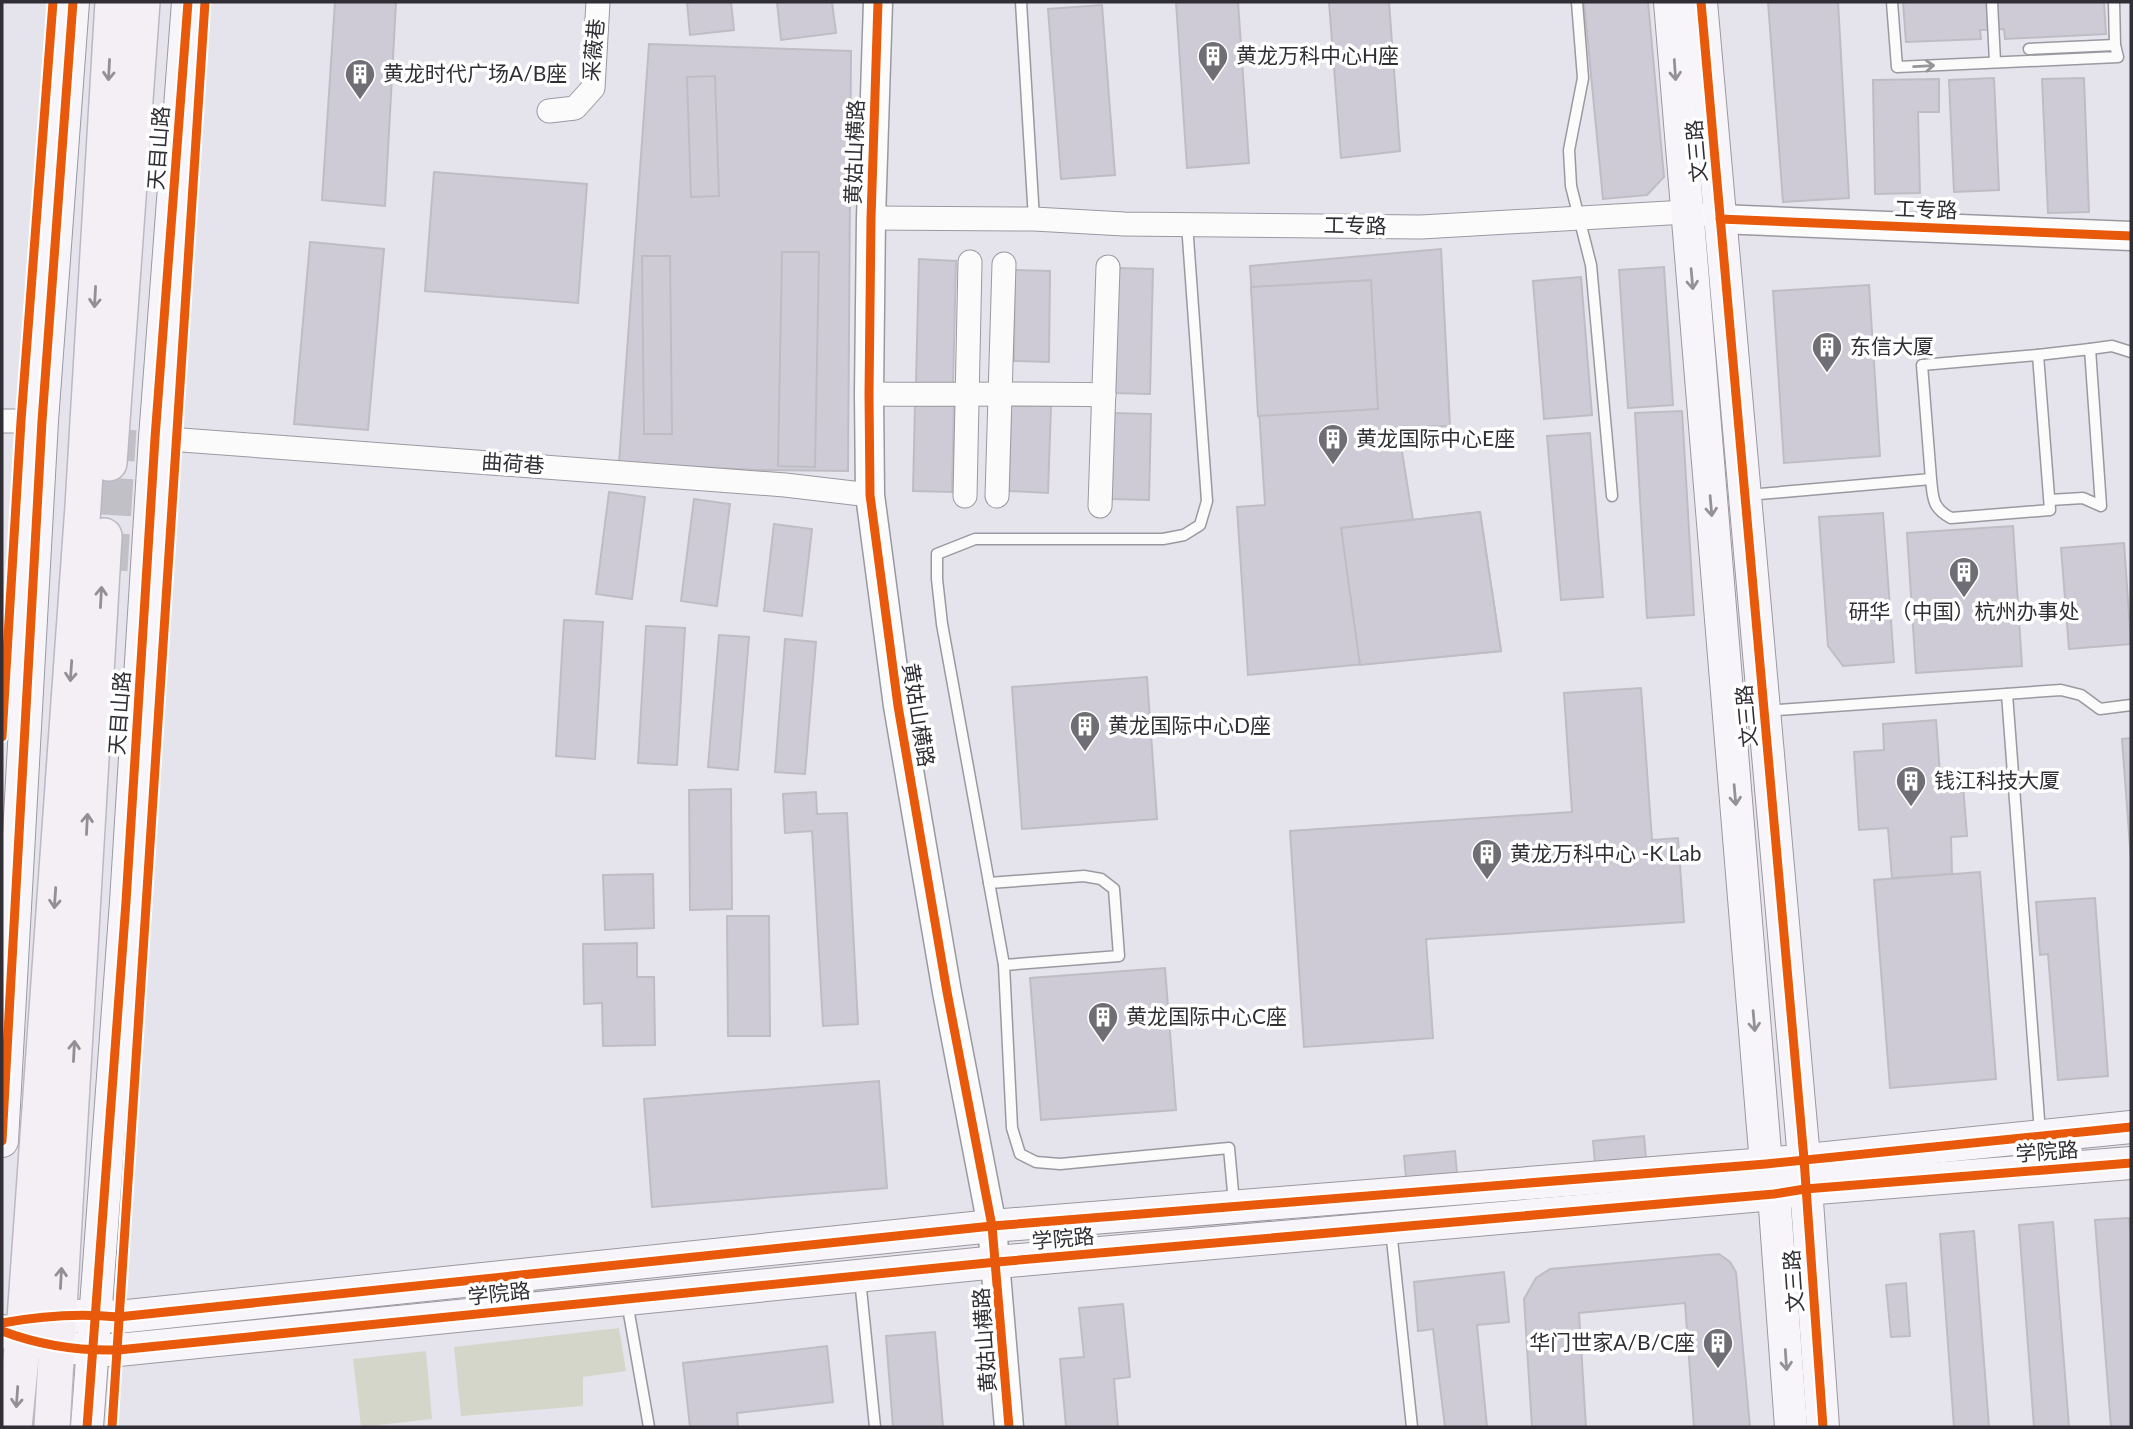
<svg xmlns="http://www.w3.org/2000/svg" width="2133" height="1429" font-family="Lato,'Noto Sans SC',sans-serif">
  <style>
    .green { fill: #d4d6c9 }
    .building { fill: #cecbd7; stroke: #bebdc3; stroke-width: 2 }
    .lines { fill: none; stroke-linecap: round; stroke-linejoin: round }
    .trunk-tunnel { stroke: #c1c0c7; stroke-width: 37; stroke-dasharray: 37 18; stroke-linecap: butt }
    .service-casing { stroke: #9a99a0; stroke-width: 13 }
    .minor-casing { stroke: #9a99a0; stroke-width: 25 }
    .tertiary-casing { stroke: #9a99a0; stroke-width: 31 }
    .secondary-casing { stroke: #9a99a0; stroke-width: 34 }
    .primary-casing { stroke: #bdb7c3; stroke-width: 38 }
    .service { stroke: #fbfbfc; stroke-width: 10 }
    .minor { stroke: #fbfbfc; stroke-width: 23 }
    .tertiary { stroke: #fbfbfc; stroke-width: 28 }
    .secondary { stroke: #f7f5f9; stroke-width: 32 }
    .primary { stroke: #f3eff5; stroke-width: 35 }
    .cycleway-casing { stroke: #fff; stroke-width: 13 }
    .cycleway { stroke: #e8590c; stroke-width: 9 }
    .oneway { stroke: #969598 }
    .oneway2 { stroke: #928f95 }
    .oneway3 { stroke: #949297 }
    .labels { text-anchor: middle; stroke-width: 7; stroke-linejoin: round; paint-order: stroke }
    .street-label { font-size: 21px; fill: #312f35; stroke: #fff }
    .poi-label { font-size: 21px; fill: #312f35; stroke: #fff; text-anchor: start }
  </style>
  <rect width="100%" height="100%" fill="#e5e4ec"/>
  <!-- green -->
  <g class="green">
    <path d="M619,1328l7,43 -43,6v29l-122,10 -7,-69z"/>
    <path d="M426,1351l6,68 -71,8 -8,-68z"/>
  </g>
  <!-- building -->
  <g class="building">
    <path d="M335,2h61l-11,204 -63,-6z"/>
    <path d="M687,2h44l3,28 -44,5z"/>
    <path d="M777,2h55l4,31 -55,7z"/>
    <path d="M1176,2h62l11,161 -62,5z"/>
    <path d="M1329,2h60l11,149 -59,7z"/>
    <path d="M1584,2h64l16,175 -17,18 -44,4z"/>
    <path d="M1768,2h70l11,196 -66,4z"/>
    <path d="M1903,2h201l2,32 -101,5 -1,-10 -24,1 1,9 -75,3z"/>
    <path d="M1102,5l13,170 -54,4 -13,-170z"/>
    <path d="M649,44l202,7 -3,420 -91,-1 -138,-7z"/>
    <path d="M715,76l4,120 -28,1 -4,-120z"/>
    <path d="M1994,78l5,112 -45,2 -5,-112z"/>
    <path d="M2084,78l5,134 -41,1 -6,-134z"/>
    <path d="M1939,79v33h-21l2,81 -45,1 -2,-114z"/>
    <path d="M434,172l153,12 -9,119 -153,-12z"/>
    <path d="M310,242l74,7 -16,181 -74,-6z"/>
    <path d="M1441,249l9,177 -52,1 15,93 67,-8 21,139 -253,24 -11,-168 28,-2 -15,-239z"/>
    <path d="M782,252h37l-4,215 -37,-1z"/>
    <path d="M642,256h28l2,178h-28z"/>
    <path d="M919,259l37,2 -3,124 -37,-1z"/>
    <path d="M1664,267l9,138 -45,3 -9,-138z"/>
    <path d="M1117,268l36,1 -3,125 -36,-1z"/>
    <path d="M1015,270l35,1 -1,91 -35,-1z"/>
    <path d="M1581,277l11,138 -48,4 -11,-138z"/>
    <path d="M1371,280l7,129 -120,7 -7,-129z"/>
    <path d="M1869,285l11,171 -96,7 -11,-172z"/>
    <path d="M915,405l39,1 -2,86 -39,-1z"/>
    <path d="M1011,406h40l-3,87 -39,-2z"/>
    <path d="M1682,411l12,204 -47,3 -12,-205z"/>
    <path d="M1112,413l39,1 -2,86 -39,-1z"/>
    <path d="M1590,433l13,164 -42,3 -14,-164z"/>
    <path d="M609,492l36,5 -13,102 -36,-5z"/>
    <path d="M694,499l36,5 -13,102 -36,-5z"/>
    <path d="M1480,512l21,139 -141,14 -19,-137z"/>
    <path d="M1883,513l11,149 -51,4 -15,-20 -9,-129z"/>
    <path d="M774,524l38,5 -10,87 -38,-5z"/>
    <path d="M2013,526l9,140 -106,7 -9,-140z"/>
    <path d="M2124,543l7,101 -62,5 -8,-101z"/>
    <path d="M564,620l39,2 -8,137 -39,-3z"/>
    <path d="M646,626l39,2 -8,137 -39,-2z"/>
    <path d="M719,635l30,2 -11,133 -30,-3z"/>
    <path d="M785,639l31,3 -11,132 -30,-2z"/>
    <path d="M1147,677l10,142 -135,10 -10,-142z"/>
    <path d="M1641,688l11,152 26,-2 6,84 -258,17 7,99 -129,9 -14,-216 282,-19 -8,-119z"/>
    <path d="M1936,720l5,67 22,-2 4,51 -16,1 1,37 -60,4 -4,-50 -29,2 -5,-78 30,-2 -1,-26z"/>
    <path d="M2131,738v122l-9,-121z"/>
    <path d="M731,789l1,120 -42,1 -1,-120z"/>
    <path d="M816,792l1,22 30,-1 11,211 -35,2 -11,-195 -27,2 -2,-39z"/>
    <path d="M1980,872l16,207 -106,9 -16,-208z"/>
    <path d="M653,874l1,54 -49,2 -2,-55z"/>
    <path d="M2095,898l13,178 -50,4 -10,-126 -8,1 -4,-53z"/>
    <path d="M727,916h42l1,120h-42z"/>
    <path d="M637,943v34h17l1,68 -52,1 -1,-43 -18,1 -1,-60z"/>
    <path d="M1165,968l11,142 -135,10 -11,-142z"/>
    <path d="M879,1081l8,107 -235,19 -8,-108z"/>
    <path d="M1644,1136l2,22 -51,5 -2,-22z"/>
    <path d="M1455,1151l2,22 -51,5 -2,-22z"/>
    <path d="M2129,1218l2,26v183h-20l-16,-207z"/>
    <path d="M2053,1222l16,205h-35l-15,-202z"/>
    <path d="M1974,1231l15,196h-35l-14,-193z"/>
    <path d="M1719,1254l11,8 6,10 14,155h-56l-9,-124 -106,10 7,114h-54l-8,-128 12,-21 14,-9z"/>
    <path d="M1504,1272l5,50 -32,3 10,102h-42l-12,-98 -15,2 -4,-49z"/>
    <path d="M1906,1283l4,53 -19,1 -5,-52z"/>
    <path d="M1123,1304l7,73 -16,2 4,48h-52l-6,-68 24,-2 -5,-49z"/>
    <path d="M935,1332l8,95h-50l-7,-91z"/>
    <path d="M827,1346l6,56 -96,11 1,14h-48l-7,-64z"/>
  </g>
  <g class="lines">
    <!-- trunk-tunnel -->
    <path class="trunk-tunnel" d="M109,570l9,-141"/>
    <!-- service casing -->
    <g class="service-casing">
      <g id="service">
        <path d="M1021,2l13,217"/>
        <path d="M1577,2l6,76 -14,72 2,36 20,79 21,231"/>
        <path d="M1892,2l5,65 221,-10 -3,-12 -1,-43"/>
        <path d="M1992,2l3,60"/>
        <path d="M2029,49l86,-4"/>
        <path d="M1187,224l20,277 -7,24 -16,10 -21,4h-188l-38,15v25l5,45 62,341 8,163 8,26 16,8 24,2 169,-16 5,55"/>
        <path d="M2090,349l22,-3 19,6"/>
        <path d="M2038,355l52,-6 11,157 -18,-8 -33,2"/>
        <path d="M1748,495l183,-16c2,19 1,29 20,39l99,-8 -12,-155 -116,10 9,114"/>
        <path d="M2007,694l33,439"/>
        <path d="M1765,711l296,-21 20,5 19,14 31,-4"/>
        <path d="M989,883l95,-7 17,3 13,10 5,67 -115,9"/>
        <path d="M1391,1230l21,197"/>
        <path d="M860,1279l15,148"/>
        <path d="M627,1302l22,125"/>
      </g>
    </g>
    <!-- minor casing -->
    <g class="minor-casing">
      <g id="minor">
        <path d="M549,111l26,-3 18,-20 5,-86"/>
        <path d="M871,218l163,1 90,5 297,3 265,-15 14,3"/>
        <path d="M869,394c78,1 157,-1 235,1"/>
        <path d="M2,421h40"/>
        <path d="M155,438l630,47 85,10"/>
        <path d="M965,496l5,-234"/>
        <path d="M997,496l7,-232"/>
        <path d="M1100,506l8,-239"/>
      </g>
    </g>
    <!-- tertiary casing -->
    <g class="tertiary-casing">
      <g id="tertiary">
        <path d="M878,2l-7,216 -2,176 1,101 28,211 49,286 45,234 17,201"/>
        <path d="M1720,219l411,17"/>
      </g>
    </g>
    <!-- secondary casing -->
    <g class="secondary-casing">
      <g id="secondary">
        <path d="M1670,2l96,1162 8,30 17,233"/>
        <path d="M1701,2l103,1157 19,268"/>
        <path d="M2,1141l40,-720 31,-419"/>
        <path d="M34,1318l63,-3 21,2 874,-91 774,-62 365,-37"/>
        <path d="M2,1331c37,14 76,20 116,19l879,-88 777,-68 31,-5 326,-26"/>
        <path d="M87,1427l39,-525 29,-464 33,-436"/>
      </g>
    </g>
    <!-- primary casing -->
    <g class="primary-casing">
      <g id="primary">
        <path d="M109,463l33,-461"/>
        <path d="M14,1427l11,-108 58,-813 30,-504"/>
        <path d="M52,1427l52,-891"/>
      </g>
    </g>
    <!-- service -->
    <use href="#service" class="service"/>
    <!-- minor -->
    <use href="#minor" class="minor"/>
    <!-- tertiary -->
    <use href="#tertiary" class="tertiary"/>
    <!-- secondary -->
    <use href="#secondary" class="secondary"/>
    <!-- primary -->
    <use href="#primary" class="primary"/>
    <!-- cycleway casing -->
    <g class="cycleway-casing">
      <g id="cycleway">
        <path d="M878,2l-7,216 -2,176 1,101 28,211 49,286 45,234 17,201"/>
        <path d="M1701,2l103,1157 19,268"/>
        <path d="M1720,219l411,17"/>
        <path d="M2,737l19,-316 32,-419"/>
        <path d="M2,1141l40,-720 31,-419"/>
        <path d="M2,1323c38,-7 77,-10 116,-6l874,-91 774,-62 365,-37"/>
        <path d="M2,1331c37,14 76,20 116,19l879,-88 777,-68 31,-5 326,-26"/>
        <path d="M87,1427l39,-525 29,-464 33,-436"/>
        <path d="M112,1427l93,-1425"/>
      </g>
    </g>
    <!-- cycleway -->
    <use href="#cycleway" class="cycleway"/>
  </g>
  <!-- one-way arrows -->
  <defs><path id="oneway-shaft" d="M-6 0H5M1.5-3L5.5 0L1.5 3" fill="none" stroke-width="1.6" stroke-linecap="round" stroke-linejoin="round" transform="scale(1.75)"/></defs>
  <use class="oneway" href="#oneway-shaft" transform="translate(1924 66) rotate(-3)"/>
  <g class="oneway2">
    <use href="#oneway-shaft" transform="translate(109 70) rotate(93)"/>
    <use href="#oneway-shaft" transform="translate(95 297) rotate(93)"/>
    <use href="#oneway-shaft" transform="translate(101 597) rotate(-87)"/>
    <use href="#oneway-shaft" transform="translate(71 671) rotate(94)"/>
    <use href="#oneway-shaft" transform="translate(87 824) rotate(-87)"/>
    <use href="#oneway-shaft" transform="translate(55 898) rotate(94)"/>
    <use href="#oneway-shaft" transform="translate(74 1051) rotate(-87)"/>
    <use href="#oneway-shaft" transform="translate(61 1278) rotate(-87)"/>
    <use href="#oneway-shaft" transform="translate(17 1397) rotate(94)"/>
  </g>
  <g class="oneway3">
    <use href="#oneway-shaft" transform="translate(1675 70) rotate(86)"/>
    <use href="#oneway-shaft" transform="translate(1692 279) rotate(85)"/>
    <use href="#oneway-shaft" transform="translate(1711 506) rotate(85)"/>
    <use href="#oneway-shaft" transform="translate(1735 795) rotate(85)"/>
    <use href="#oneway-shaft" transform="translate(1754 1021) rotate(85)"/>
    <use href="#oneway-shaft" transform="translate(1786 1360) rotate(86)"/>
  </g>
  <!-- icons -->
  <defs>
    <g id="building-pin" transform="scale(1.575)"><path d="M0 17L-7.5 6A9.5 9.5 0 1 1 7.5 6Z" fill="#706e75" stroke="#fff"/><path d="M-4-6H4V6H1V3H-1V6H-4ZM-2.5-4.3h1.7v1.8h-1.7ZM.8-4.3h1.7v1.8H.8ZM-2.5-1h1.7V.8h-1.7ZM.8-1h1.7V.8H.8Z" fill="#fff"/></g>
  </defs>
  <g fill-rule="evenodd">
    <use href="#building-pin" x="1213" y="56"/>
    <use href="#building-pin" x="360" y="74"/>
    <use href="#building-pin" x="1827" y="347"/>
    <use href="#building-pin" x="1333" y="439"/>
    <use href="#building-pin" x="1964" y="572"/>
    <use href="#building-pin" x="1085" y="726"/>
    <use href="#building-pin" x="1911" y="781"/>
    <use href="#building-pin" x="1487" y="854"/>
    <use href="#building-pin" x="1103" y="1017"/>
    <use href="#building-pin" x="1718" y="1343"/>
  </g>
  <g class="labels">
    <!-- street labels -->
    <g class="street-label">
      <text transform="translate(594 50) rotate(-85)" y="7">采薇巷</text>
      <text transform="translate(159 148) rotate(-86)" y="7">天目山路</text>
      <text transform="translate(1697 151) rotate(-95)" y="7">文三路</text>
      <text transform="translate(855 152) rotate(-88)" y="7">黄姑山横路</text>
      <text transform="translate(1926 210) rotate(2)" y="7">工专路</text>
      <text transform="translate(1355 226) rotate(1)" y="7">工专路</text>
      <text transform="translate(513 464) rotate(4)" y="7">曲荷巷</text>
      <text transform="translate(120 713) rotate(-86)" y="7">天目山路</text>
      <text transform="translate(918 715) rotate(81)" y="7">黄姑山横路</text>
      <text transform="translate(1747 716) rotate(-95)" y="7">文三路</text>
      <text transform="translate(2047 1152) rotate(-4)" y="7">学院路</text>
      <text transform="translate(1063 1239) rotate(-5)" y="7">学院路</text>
      <text transform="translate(1794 1281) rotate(-94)" y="7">文三路</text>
      <text transform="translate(499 1294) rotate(-6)" y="7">学院路</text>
      <text transform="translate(985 1340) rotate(-94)" y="7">黄姑山横路</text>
    </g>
    <!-- poi labels -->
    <g class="poi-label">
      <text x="1236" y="63">黄龙万科中心H座</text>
      <text x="383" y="81">黄龙时代广场A/B座</text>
      <text x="1850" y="354">东信大厦</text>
      <text x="1356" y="446">黄龙国际中心E座</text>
      <text x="1964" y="619" text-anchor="middle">研华（中国）杭州办事处</text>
      <text x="1108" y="733">黄龙国际中心D座</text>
      <text x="1934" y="788">钱江科技大厦</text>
      <text x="1510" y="861">黄龙万科中心 -K Lab</text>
      <text x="1126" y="1024">黄龙国际中心C座</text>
      <text x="1695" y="1350" text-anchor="end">华门世家A/B/C座</text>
    </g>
  </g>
  <!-- border -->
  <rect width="2133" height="1429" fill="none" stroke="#312f35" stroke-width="7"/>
</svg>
